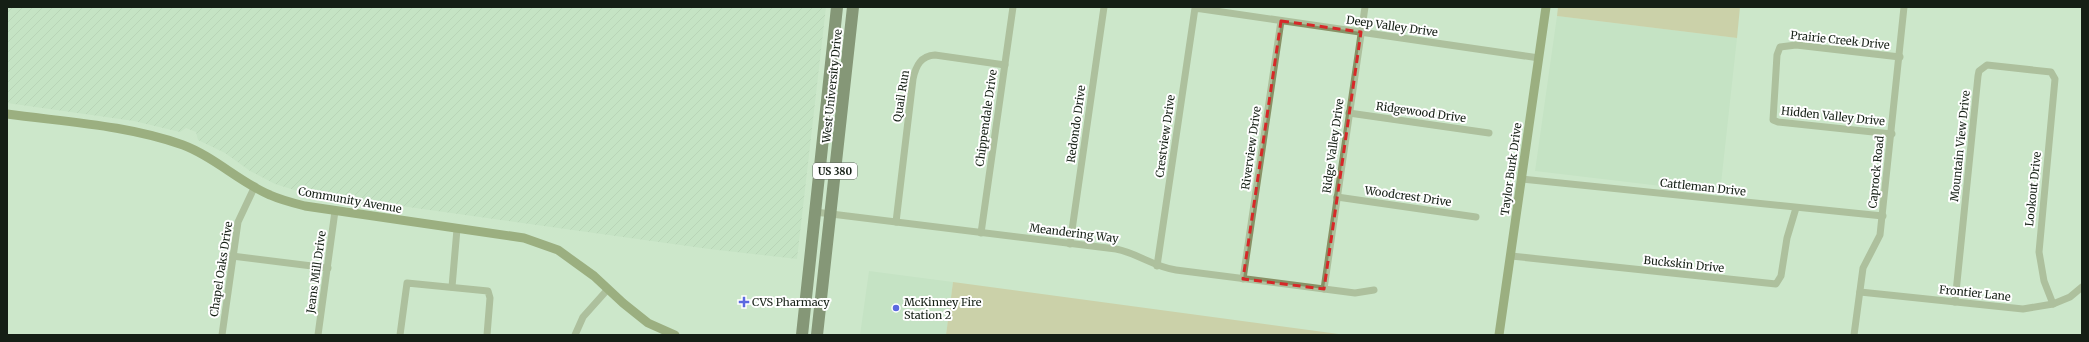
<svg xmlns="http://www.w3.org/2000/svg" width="2089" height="342" font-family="Merriweather,serif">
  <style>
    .built { fill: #bdddbc }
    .industrial { fill: url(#industrial-furrows) }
    .green { fill: #c9b781 }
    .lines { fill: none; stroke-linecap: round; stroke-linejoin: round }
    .street { stroke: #889166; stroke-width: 7 }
    .secondary { stroke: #606b27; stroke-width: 9 }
    .highway { stroke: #2f3512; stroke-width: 12 }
    .marked { fill: none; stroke: #d62828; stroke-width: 3; stroke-dasharray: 8 5; stroke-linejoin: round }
    .poi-dot { fill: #5b69e0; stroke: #fff; stroke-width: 1.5 }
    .labels { text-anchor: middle; stroke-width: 4; stroke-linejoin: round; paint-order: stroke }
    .shield { fill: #fff; stroke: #5b625b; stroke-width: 1 }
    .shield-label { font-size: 10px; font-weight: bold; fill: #151f15 }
    .street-label { font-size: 11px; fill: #151f15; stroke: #fff }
    .poi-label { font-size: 11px; fill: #151f15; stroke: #fff; text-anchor: start }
  </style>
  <defs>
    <pattern id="industrial-furrows" width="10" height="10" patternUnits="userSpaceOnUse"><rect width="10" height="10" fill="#bdddbc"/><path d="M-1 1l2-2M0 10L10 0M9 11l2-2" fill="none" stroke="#a2bda1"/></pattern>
  </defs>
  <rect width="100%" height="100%" fill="#cce7cb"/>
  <!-- built -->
  <g class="built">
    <path d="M1557,16l180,22 -17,155 -185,-22z"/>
    <path d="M869,271l84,11 -7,53h-86z"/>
  </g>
  <!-- industrial -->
  <path class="industrial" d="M7,7h819l-29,252 -88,-10 -408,-57 -26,-8 -25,-13 -25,-18 -27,-13 -2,-8 -10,-4 -6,4 -46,-11 -127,-18z"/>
  <!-- green -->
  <g class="green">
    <path d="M1558,7h182l-3,31 -180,-22z"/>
    <path d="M953,282l393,53h-400z"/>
  </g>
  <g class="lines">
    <!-- street -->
    <g class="street">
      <path d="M1349,113l140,20"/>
      <path d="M1892,134l-114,-12 -5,-2 4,-65 3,-8 16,-2 104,12"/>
      <path d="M1522,179l361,37"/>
      <path d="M1337,197l139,20"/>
      <path d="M815,212l301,37c21,4 38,18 60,21l179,23 19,-3"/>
      <path d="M896,222l17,-143c3,-14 8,-23 22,-24l70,10"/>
      <path d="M981,233l32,-226"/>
      <path d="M1070,244l34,-237"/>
      <path d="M232,256l96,12"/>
      <path d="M1511,256l265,28 5,-8 6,-38 9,-30"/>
      <path d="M1157,266l38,-258 344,50"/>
      <path d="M1243,279l38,-258"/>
      <path d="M452,287l5,-58"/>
      <path d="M1324,289l41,-282"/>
      <path d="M1860,292l163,17 30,-5 17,-7 12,-10"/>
      <path d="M1955,302l23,-226 1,-5 8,-6 64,7 4,7 -16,173 5,29 9,23"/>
      <path d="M222,335l16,-113 17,-36"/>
      <path d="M318,335l17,-124"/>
      <path d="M400,335l7,-52 81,8 2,7 -3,37"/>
      <path d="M575,335l8,-18 25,-28"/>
      <path d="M1854,335l9,-67 17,-33 24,-228"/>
    </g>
    <!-- secondary -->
    <g class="secondary">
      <path d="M7,114c58,8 120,11 176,31 32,12 56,37 87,50 11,5 23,8 35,11l219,32 34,12 36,26 29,27 25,20 27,12"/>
      <path d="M1499,335l47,-328"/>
    </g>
    <!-- highway -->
    <g class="highway">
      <path d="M802,335l35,-328"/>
      <path d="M817,335l36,-328"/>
    </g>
  </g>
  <!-- marked area -->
  <path d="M0 0H2089V342H0ZM1281,21l80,11 -37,257 -81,-10z" fill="#cce7cb" fill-opacity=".55" fill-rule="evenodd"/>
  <path class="marked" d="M1281,21l80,11 -37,257 -81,-10z"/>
  <!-- markers -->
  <g class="poi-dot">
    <path d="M742 296h4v4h4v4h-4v4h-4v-4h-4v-4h4z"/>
    <circle cx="896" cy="308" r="4"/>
  </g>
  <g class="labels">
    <!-- shield labels -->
    <rect class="shield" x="813" y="163" width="44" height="16" rx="3"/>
    <g class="shield-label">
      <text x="835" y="175">US 380</text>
    </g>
    <!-- street labels -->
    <g class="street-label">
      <text transform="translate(1392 26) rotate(8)" y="4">Deep Valley Drive</text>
      <text transform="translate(1840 40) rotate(6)" y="4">Prairie Creek Drive</text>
      <text transform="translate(832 86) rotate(-84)" y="4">West University Drive</text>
      <text transform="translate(901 96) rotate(-81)" y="4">Quail Run</text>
      <text transform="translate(1421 112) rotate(8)" y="4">Ridgewood Drive</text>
      <text transform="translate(1833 116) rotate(6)" y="4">Hidden Valley Drive</text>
      <text transform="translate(986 118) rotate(-82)" y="4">Chippendale Drive</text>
      <text transform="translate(1076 124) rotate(-82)" y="4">Redondo Drive</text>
      <text transform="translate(1165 136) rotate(-82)" y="4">Crestview Drive</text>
      <text transform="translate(1333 146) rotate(-82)" y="4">Ridge Valley Drive</text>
      <text transform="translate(1960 146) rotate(-84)" y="4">Mountain View Drive</text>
      <text transform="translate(1251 148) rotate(-82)" y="4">Riverview Drive</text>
      <text transform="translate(1511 169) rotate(-82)" y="4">Taylor Burk Drive</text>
      <text transform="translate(1876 172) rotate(-84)" y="4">Caprock Road</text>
      <text transform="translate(1703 187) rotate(6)" y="4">Cattleman Drive</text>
      <text transform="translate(2033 189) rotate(-84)" y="4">Lookout Drive</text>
      <text transform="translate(1408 196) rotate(8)" y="4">Woodcrest Drive</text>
      <text transform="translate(350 200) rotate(10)" y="4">Community Avenue</text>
      <text transform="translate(1074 233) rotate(7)" y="4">Meandering Way</text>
      <text transform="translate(1684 264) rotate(6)" y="4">Buckskin Drive</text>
      <text transform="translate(221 269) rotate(-81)" y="4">Chapel Oaks Drive</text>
      <text transform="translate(316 272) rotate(-82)" y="4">Jeans Mill Drive</text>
      <text transform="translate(1975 293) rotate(6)" y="4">Frontier Lane</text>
    </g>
    <!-- poi labels -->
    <g class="poi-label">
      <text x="752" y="306">CVS Pharmacy</text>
      <text x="904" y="306">McKinney Fire<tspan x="904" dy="13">Station 2</tspan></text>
    </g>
  </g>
  <!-- border -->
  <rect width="2089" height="342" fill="none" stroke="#151f15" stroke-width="16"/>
</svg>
